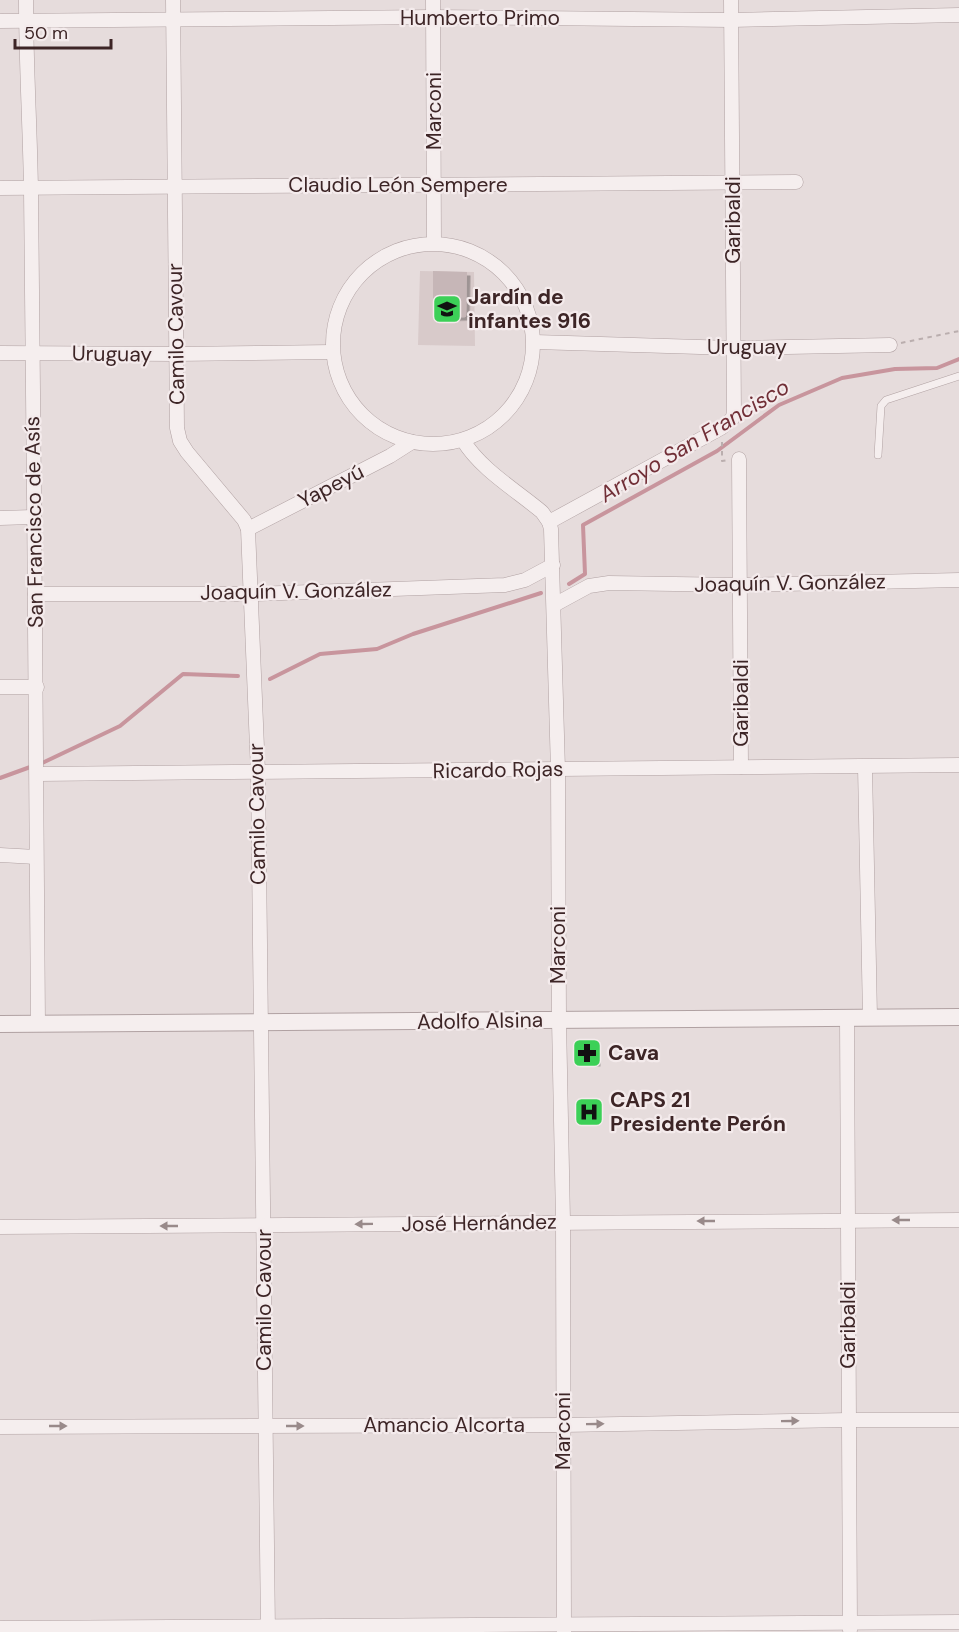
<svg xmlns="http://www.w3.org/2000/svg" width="959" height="1632" font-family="'DM Sans',sans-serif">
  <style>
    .built { fill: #d8caca }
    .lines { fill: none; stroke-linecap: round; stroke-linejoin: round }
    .stream { stroke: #c8959d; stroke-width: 4 }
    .building { fill: #c6b6b7; filter: url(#shadow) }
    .service-casing { stroke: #b0a1a2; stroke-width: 8 }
    .minor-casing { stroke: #b0a1a2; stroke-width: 15 }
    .tertiary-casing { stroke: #b0a1a2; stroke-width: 18 }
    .path { stroke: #baaeae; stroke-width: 2; stroke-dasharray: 4.5 4.5; stroke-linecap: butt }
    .service { stroke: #f5eeee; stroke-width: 7 }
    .minor { stroke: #f5eeee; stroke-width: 14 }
    .tertiary { stroke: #f5eeee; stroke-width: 16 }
    .oneway { fill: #998a8a }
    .labels { text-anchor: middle; stroke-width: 4.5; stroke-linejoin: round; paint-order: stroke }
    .street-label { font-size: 21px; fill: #3d2526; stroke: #f4ebec }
    .poi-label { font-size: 21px; font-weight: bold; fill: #3d2526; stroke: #f4ebec; text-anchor: start }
    .water-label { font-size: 22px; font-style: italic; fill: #712f37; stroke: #f4ebec }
  </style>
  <defs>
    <filter id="shadow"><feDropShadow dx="3.5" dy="3.5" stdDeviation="0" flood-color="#0004"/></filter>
  </defs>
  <rect width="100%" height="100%" fill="#e6dcdc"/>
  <!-- built -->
  <path class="built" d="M420,271l54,1 1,74 -57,-1z"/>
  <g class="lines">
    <!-- stream -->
    <g class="stream">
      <path d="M569,584l16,-10 -2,-49 134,-74 62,-46 63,-27 53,-9 42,-1 22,-9"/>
      <path d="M270,679l50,-25 57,-5 36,-15 128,-41"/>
      <path d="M40,764l80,-38 63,-52 55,2"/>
      <path d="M0,778l33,-12"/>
    </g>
  </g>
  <!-- building -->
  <g class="building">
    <path d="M433,271l34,1 -1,45 -33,1z"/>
    <path d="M597,1042v21h-20v-20z"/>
  </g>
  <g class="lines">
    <!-- service casing -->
    <g class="service-casing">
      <path id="service" d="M878,455l3,-49 5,-6 73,-24"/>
    </g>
    <!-- minor casing -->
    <g class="minor-casing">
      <g id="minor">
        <path d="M26,0c0,63 4,127 5,190 2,278 7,556 7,834"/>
        <path d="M173,0l4,428 3,13 7,11 57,68 4,9 10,243 10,860"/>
        <path d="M433,0l1,241"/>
        <path d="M0,21l434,-4 297,3 228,-5"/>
        <path d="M0,188l796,-6"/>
        <circle cx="433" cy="344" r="100"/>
        <path d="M535,342l198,6 157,-3"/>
        <path d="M0,353l176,1 156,-2"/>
        <path d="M463,440c16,28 54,51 79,72l7,10 2,7 7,241 1,250 4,201 1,411"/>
        <path d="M739,459l2,308"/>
        <path d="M0,518l33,-1"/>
        <path d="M549,522l172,-94 11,-9 2,-6 -3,-413"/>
        <path d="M248,529l142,-73 22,-14"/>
        <path d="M35,594h216l254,-9 20,-5 28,-15"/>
        <path d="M554,605l35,-19 20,-3 131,2 219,-5"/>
        <path d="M0,687h37"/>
        <path d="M865,767l5,250"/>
        <path d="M38,774l921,-9"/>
        <path d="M0,855l36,2"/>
        <path d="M847,1018l3,612"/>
        <path d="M0,1227l959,-7"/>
        <path d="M0,1427l563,-2 286,-5h110"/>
        <path d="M0,1628l959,-6"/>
      </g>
    </g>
    <!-- tertiary casing -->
    <g class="tertiary-casing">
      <path id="tertiary" d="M0,1024l959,-7"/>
    </g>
    <!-- path -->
    <g class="path">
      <path d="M901,343l58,-12"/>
      <path d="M722,442v19l6,-1"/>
    </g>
    <!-- service -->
    <use href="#service" class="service"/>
    <!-- minor -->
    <use href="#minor" class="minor"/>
    <!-- tertiary -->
    <use href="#tertiary" class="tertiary"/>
  </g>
  <!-- one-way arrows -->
  <defs><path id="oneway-solid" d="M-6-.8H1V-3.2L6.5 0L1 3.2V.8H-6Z" transform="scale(1.5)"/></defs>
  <g class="oneway">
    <use href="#oneway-solid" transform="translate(901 1220) rotate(180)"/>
    <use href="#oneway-solid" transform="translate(706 1221) rotate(180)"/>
    <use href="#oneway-solid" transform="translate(364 1224) rotate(179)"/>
    <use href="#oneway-solid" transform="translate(169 1226) rotate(180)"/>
    <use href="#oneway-solid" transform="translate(790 1421) rotate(-1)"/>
    <use href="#oneway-solid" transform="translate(595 1424) rotate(-1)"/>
    <use href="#oneway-solid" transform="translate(58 1426)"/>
    <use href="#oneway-solid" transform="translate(295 1426)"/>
  </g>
  <!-- icons -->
  <defs>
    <g id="school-square" transform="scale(1.5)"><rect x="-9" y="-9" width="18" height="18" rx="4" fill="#3cd057" stroke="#f4ebec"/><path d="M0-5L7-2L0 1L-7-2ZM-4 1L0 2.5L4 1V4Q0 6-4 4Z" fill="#111"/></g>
    <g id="pharmacy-square" transform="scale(1.5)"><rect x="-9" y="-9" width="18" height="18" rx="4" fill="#3cd057" stroke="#f4ebec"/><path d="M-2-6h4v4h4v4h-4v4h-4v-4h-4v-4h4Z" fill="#111"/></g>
    <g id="hospital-square" transform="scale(1.5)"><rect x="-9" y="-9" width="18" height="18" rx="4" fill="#3cd057" stroke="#f4ebec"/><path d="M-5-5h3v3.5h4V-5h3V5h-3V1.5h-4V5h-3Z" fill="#111"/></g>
  </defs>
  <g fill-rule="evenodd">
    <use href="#school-square" x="447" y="309"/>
    <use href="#pharmacy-square" x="587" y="1053"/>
    <use href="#hospital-square" x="589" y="1112"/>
  </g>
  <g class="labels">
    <!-- street labels -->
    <g class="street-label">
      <text x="480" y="25">Humberto Primo</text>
      <text transform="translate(434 111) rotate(-90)" y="7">Marconi</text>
      <text x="398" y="192">Claudio León Sempere</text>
      <text transform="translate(733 220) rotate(-90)" y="7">Garibaldi</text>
      <text transform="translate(176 334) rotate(-91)" y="7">Camilo Cavour</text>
      <text x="747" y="354">Uruguay</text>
      <text transform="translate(112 354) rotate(1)" y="7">Uruguay</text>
      <text transform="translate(331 486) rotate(-27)" y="7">Yapeyú</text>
      <text transform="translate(34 522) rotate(-91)" y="7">San Francisco de Asís</text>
      <text transform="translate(790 583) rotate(-1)" y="7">Joaquín V. González</text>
      <text transform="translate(296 591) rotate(-1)" y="7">Joaquín V. González</text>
      <text transform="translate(741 703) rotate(-90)" y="7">Garibaldi</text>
      <text transform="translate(498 770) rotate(-1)" y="7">Ricardo Rojas</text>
      <text transform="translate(257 814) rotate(-91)" y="7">Camilo Cavour</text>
      <text transform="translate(558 945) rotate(-90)" y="7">Marconi</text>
      <text transform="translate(480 1021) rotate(-1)" y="7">Adolfo Alsina</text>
      <text transform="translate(479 1223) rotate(-1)" y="7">José Hernández</text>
      <text transform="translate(264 1300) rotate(-90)" y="7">Camilo Cavour</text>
      <text transform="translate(848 1325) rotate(-90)" y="7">Garibaldi</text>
      <text x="444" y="1432">Amancio Alcorta</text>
      <text transform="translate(563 1431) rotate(-90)" y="7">Marconi</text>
    </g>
    <!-- poi labels -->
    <g class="poi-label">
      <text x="468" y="304">Jardín de<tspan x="468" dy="24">infantes 916</tspan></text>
      <text x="608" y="1060">Cava</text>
      <text x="610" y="1107">CAPS 21<tspan x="610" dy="24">Presidente Perón</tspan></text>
    </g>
    <!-- water labels -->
    <g class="water-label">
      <text transform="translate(694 440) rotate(-31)" y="8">Arroyo San Francisco</text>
    </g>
  </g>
  <!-- scale -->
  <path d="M15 39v9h96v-9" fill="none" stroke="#3d2526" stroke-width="3"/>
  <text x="24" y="39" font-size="18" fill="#3d2526" stroke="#f4ebec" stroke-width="4.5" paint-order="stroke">50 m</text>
</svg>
